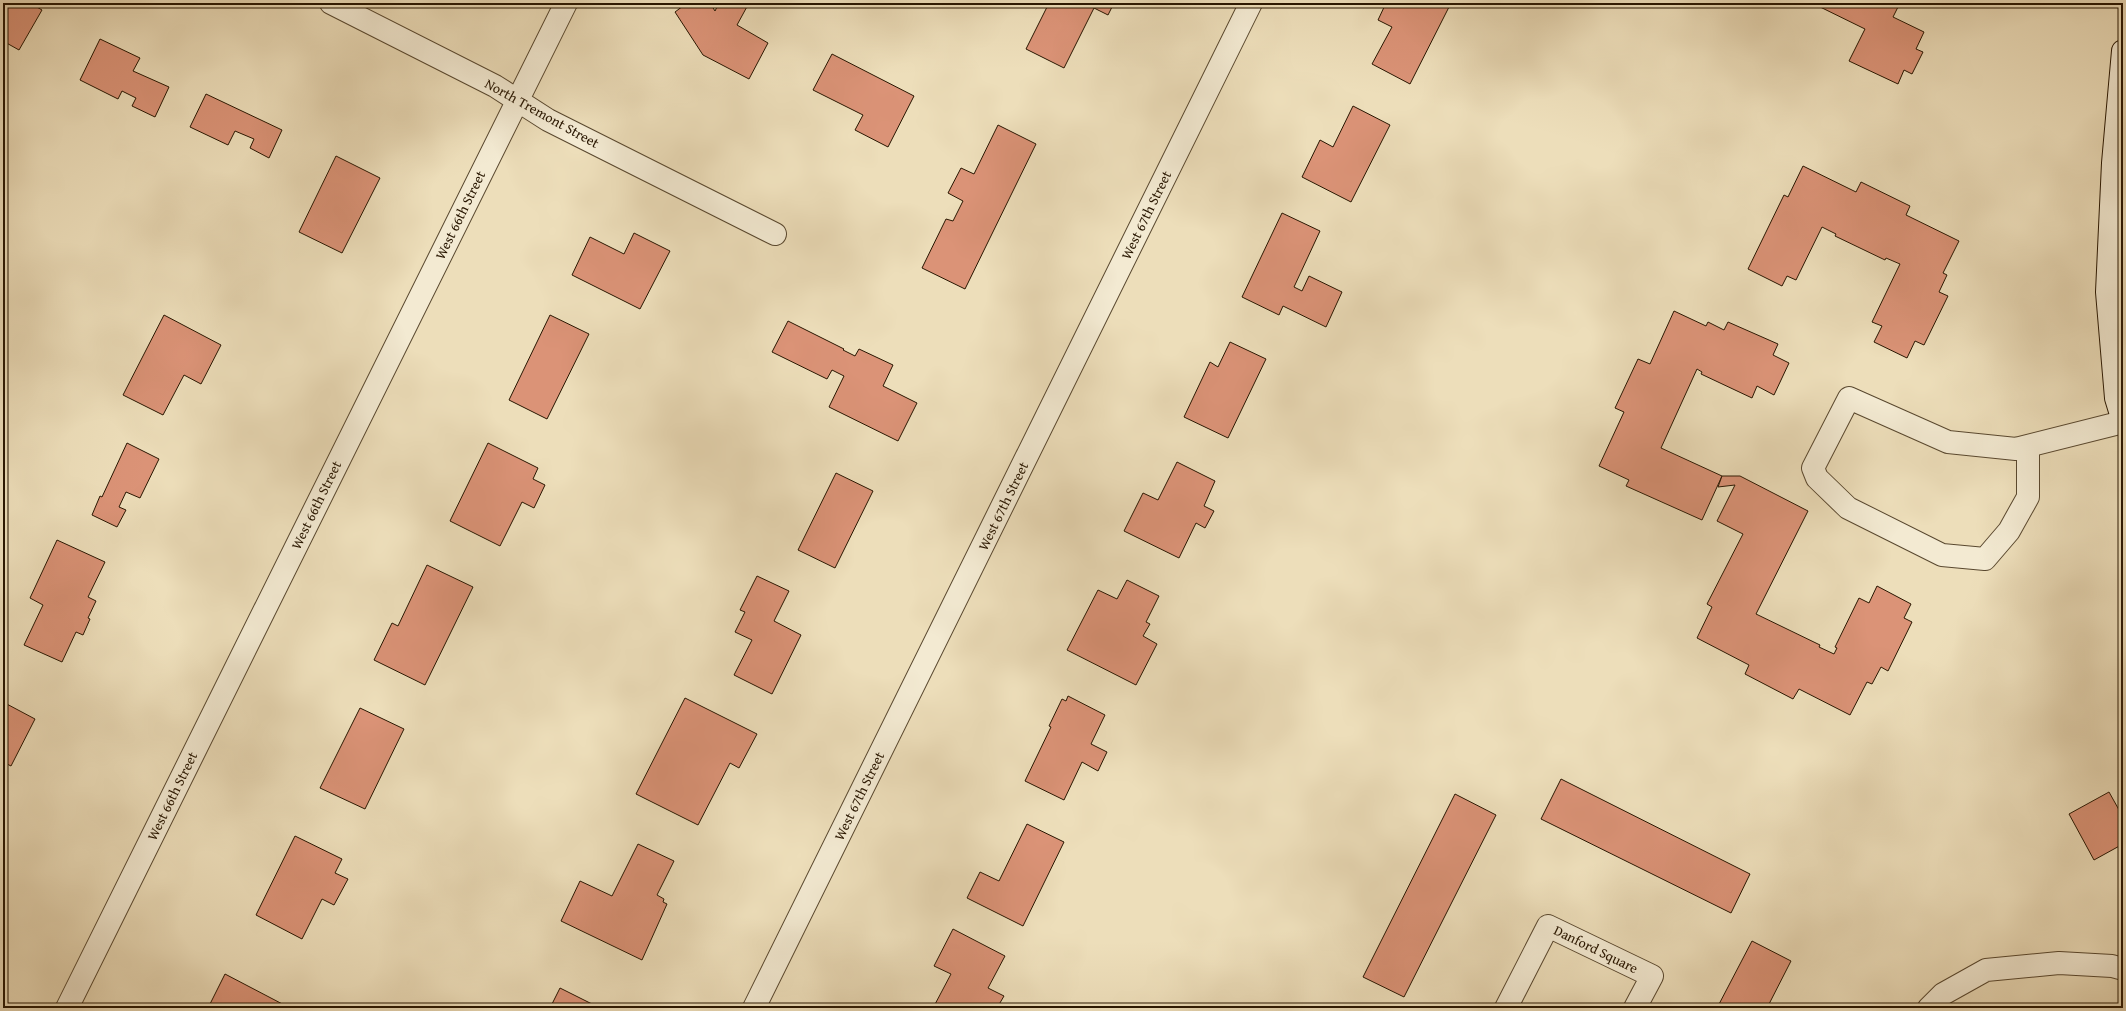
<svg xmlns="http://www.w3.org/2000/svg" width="2126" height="1011" font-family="'Gentium Book Plus',serif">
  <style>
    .building { fill: #db9377; stroke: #281601 }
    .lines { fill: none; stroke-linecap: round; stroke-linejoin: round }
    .minor-casing { stroke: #59482f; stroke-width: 24 }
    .secondary-casing { stroke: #281601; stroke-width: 24 }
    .minor { stroke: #f3ead2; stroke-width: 22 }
    .secondary { stroke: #f3ead2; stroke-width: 22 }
    .labels { text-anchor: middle; stroke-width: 4; stroke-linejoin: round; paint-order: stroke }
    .street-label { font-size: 14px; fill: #281601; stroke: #f3ead2 }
  </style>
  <rect width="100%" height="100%" fill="#eddeba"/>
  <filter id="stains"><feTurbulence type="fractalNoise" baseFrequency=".005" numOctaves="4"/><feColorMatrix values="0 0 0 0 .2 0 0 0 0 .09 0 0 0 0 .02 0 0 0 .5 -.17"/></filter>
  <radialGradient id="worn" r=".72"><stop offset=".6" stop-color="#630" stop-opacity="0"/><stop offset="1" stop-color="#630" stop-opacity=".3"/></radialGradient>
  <!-- building -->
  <g class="building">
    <path d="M3,3h27l12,7 -23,40 -16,-9z"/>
    <path d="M687,3h23l5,8 4,-8h30l-12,22 31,18 -19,36 -46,-24 -28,-43z"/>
    <path d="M1049,3h65l-6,12 -14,-7 -30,60 -38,-19z"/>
    <path d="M1386,3h55l8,4 -39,77 -38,-20 20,-37 -14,-7z"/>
    <path d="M1812,3h88l-7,14 31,15 -8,17 7,3 -11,22 -8,-4 -6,14 -49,-23 16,-32z"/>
    <path d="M100,39l40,19 -7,13 36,16 -14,30 -23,-11 4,-8 -14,-7 -4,8 -38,-19z"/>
    <path d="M832,54l82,42 -26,51 -33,-17 8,-15 -50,-25z"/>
    <path d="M206,94l76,36 -13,28 -19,-10 4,-9 -19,-8 -7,14 -38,-18z"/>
    <path d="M1353,106l37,19 -39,77 -49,-25 18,-37 13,7z"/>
    <path d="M998,125l38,19 -71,145 -43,-21 24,-49 7,2 10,-20 -15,-8 13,-25 13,6z"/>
    <path d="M336,156l44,22 -38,75 -43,-21z"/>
    <path d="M1803,166l53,26 5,-10 49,24 -4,9 53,26 -16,32 4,2 -8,17 9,4 -24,49 -9,-4 -8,17 -33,-16 8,-16 -10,-4 28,-58 -14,-6 -1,2 -50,-24 1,-2 -14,-7 -26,53 -9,-4 -5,10 -34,-17 36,-74 4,2z"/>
    <path d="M1282,213l38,18 -26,56 8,4 7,-15 33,16 -16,35 -43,-21 -4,9 -37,-18z"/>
    <path d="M634,233l36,18 -30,58 -68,-34 18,-38 34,17z"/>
    <path d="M1674,311l32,15 2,-4 16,8 4,-8 50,22 -5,11 16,8 -15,32 -17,-9 -5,12 -51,-24 1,-2 -5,-3 -36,79 61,28 -20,44 -76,-34 3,-6 -30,-14 25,-54 -9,-4 23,-49 12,5z"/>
    <path d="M164,315l57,30 -20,39 -17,-9 -21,40 -40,-20z"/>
    <path d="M550,315l39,19 -42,85 -38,-19z"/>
    <path d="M788,321l56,28 -1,1 12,6 4,-7 34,16 -10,21 34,17 -19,38 -69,-34 15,-31 -12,-6 -5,9 -55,-27z"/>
    <path d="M1230,342l36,17 -38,79 -44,-21 26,-55 8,5z"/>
    <path d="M127,443l32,16 -19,39 -14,-6 -7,15 7,3 -9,17 -25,-12 8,-19 2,1z"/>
    <path d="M488,443l50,25 -5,11 12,6 -11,23 -12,-6 -22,44 -50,-25z"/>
    <path d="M1177,462l38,19 -11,25 10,5 -9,17 -9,-5 -17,35 -55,-27 19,-38 15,7z"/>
    <path d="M836,473l37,18 -38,77 -37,-18z"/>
    <path d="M1722,476h18l68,35 -52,103 64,31 -1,2 15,7 3,-6 -2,-1 24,-49 10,5 8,-17 34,18 -7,14 8,4 -24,49 -7,-4 -9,17 -5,-2 -17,33 -51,-26 -6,10 -48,-25 4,-9 -52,-27 15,-31 -5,-3 36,-70 -26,-13 18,-36 -17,2z"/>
    <path d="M57,540l48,22 -17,35 8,4 -8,17 2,1 -7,16 -7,-3 -14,30 -38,-17 19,-40 -13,-7z"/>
    <path d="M427,565l46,22 -48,98 -51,-25 18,-37 6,3z"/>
    <path d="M757,576l32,15 -15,30 27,14 -29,59 -38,-19 18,-35 -17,-8 10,-20 -5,-2z"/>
    <path d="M1127,580l32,16 -13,26 4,2 -7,12 14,8 -21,41 -69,-35 31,-60 19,9z"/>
    <path d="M1068,696l37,19 -14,29 16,8 -9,19 -16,-9 -18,38 -39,-19 26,-54 -2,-1 13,-27 4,2z"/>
    <path d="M685,698l72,36 -18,34 -9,-5 -32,62 -62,-31z"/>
    <path d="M3,702l32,17 -24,47 -8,-4z"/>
    <path d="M360,708l44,21 -39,80 -45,-21z"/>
    <path d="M1561,779l189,95 -19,39 -190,-94z"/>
    <path d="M2109,792l14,25v27l-29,16 -25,-46z"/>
    <path d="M1455,794l41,21 -92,182 -41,-20z"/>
    <path d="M1027,824l37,18 -41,84 -56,-28 13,-26 19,9z"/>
    <path d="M295,836l47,23 -7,14 13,6 -14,26 -12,-6 -20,40 -46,-24z"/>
    <path d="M638,844l36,17 -17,34 7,4 -1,3 4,2 -25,56 -81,-39 19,-40 32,15z"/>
    <path d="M953,929l52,27 -17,32 16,8 -7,12h-64l18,-34 -17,-8z"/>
    <path d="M1752,941l39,20 -24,47h-50z"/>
    <path d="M225,974l65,34h-82z"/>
    <path d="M560,988l38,19 -1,1h-47z"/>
  </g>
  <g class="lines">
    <!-- minor casing -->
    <g class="minor-casing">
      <g id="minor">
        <path d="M331,3l164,83 53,34 227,114"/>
        <path d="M2028,446v51l-19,34 -24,28 -43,-4 -94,-47 -31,-30 -4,-10 36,-70 99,44 68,7 107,-27"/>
        <path d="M67,1008l499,-1005"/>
        <path d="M754,1008l497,-1005"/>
        <path d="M1506,1008l42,-82 104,50 -17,32"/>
        <path d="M1929,1008l14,-14 43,-24 73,-7 53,3 11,3"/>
      </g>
    </g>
    <!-- secondary casing -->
    <g class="secondary-casing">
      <path id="secondary" d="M2123,51l-10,112 -6,129 9,106 7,23"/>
    </g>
    <!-- minor -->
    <use href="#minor" class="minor"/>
    <!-- secondary -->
    <use href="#secondary" class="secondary"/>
  </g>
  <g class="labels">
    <!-- street labels -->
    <g class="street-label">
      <text transform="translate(542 113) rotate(29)" y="5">North Tremont Street</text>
      <text transform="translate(460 215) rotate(-64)" y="5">West 66th Street</text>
      <text transform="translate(1146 215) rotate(-64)" y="5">West 67th Street</text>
      <text transform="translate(316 505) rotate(-64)" y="5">West 66th Street</text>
      <text transform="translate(1003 506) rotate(-64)" y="5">West 67th Street</text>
      <text transform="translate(172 796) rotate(-64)" y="5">West 66th Street</text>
      <text transform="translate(859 796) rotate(-64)" y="5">West 67th Street</text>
      <text transform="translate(1596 949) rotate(26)" y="5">Danford Square</text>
    </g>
  </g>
  <!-- margin -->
  <rect width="2126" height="1011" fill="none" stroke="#eddeba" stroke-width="16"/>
  <rect x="4" y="4" width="2118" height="1003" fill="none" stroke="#281601" stroke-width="2"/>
  <rect x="8" y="8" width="2110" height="995" fill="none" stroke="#281601"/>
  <rect width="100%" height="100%" filter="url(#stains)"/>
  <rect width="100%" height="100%" fill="url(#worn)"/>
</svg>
